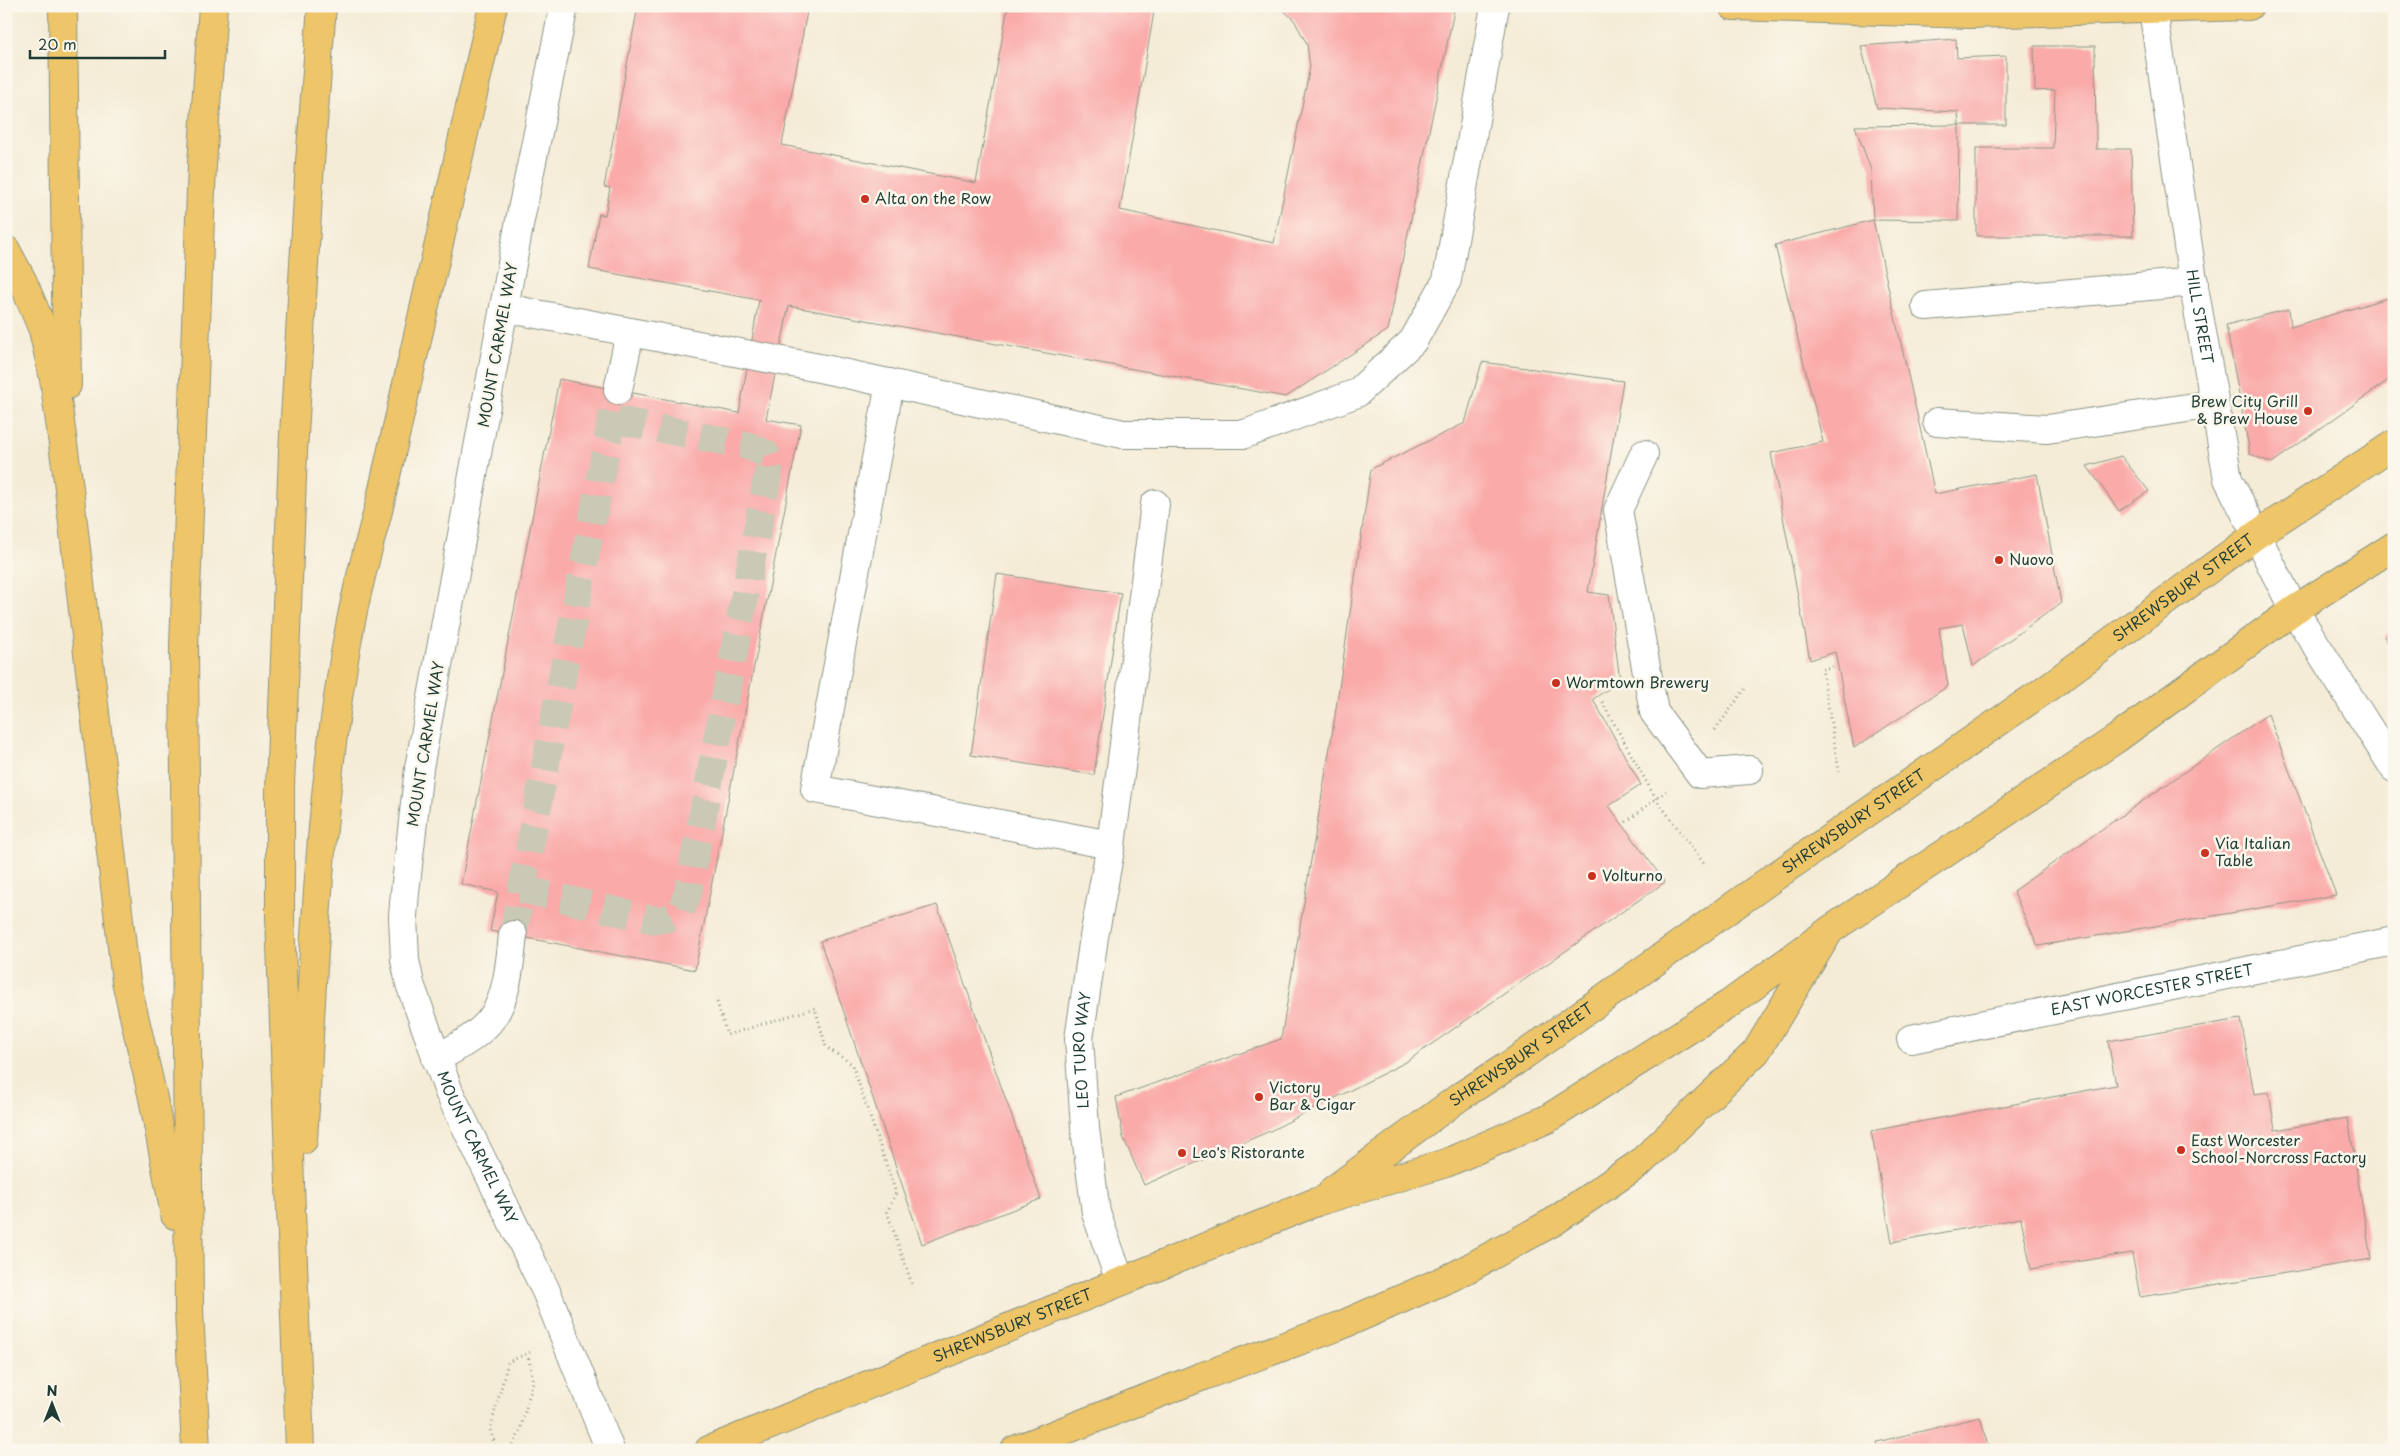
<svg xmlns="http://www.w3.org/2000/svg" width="2400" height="1456" font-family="'Playpen Sans',sans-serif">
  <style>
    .building { fill: #faaaa9 }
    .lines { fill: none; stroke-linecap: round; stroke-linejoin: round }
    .minor-tunnel { stroke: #cac9b6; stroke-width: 28; stroke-dasharray: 28 14; stroke-linecap: butt }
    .minor-casing { stroke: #8a9486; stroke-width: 30 }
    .major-casing { stroke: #8a9486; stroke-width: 30 }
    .highway-casing { stroke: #8a9486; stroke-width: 30 }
    .path { stroke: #8a9486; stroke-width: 3; stroke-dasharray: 1 4; stroke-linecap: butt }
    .minor { stroke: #fff; stroke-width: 28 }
    .major { stroke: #eec569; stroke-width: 28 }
    .highway { stroke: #eec569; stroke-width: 28 }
    .poi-dot { fill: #c8321e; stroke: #fbf7ec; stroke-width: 2 }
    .labels { text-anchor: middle; stroke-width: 5; stroke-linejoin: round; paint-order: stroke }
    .poi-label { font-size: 15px; fill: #1f3d34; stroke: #fbf7ec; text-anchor: start }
    .street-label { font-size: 15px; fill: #1f3d34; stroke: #fbf7ec }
  </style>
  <rect width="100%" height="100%" fill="#fbf7ec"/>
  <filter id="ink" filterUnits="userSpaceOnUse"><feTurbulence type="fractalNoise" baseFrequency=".02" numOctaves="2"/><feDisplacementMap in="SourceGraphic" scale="10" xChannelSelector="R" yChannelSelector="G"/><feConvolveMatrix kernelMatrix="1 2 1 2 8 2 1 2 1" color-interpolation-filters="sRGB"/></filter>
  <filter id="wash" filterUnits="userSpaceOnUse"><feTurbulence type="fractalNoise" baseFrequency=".0096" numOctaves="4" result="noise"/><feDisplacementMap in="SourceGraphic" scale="20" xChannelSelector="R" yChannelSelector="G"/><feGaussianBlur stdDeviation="1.12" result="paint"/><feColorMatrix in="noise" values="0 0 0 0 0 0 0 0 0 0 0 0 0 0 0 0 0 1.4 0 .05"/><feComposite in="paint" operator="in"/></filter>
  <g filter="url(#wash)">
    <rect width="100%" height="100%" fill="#f5ecd7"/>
    <g id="blocks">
      <!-- building -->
      <g class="building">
        <path d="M638,6h170l-26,139 194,38 32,-177h147l-35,204 154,33 36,-176 -3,-23 -13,-24 -15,-14h176l-67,324 -102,67 -497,-91 -23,113 35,6 -106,545 -205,-39 8,-39 -37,-8 98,-505 180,34 20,-113 -170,-31 10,-55 6,1 5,-27 -6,-1z"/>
        <path d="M1956,39l1,19 49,-2v69h-47l-1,-13 -81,-4 -16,-62z"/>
        <path d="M2034,46h61l1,103h35l2,87h-157v-88h77l2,-58 -20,1z"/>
        <path d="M1959,125l-1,96 -85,-1 -2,-50 -16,-44z"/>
        <path d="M1873,220l62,274 102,-20 24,129 -88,63 -10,-42 -24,4 9,58 -94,62 -19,-96 -25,8 -39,-207 52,-11 -48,-197z"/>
        <path d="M2394,296v80l-122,87 -22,-9 -24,-129 63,-16 2,18z"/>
        <path d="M1482,362l141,19 -35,211 21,3 11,86 -27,18 48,86 -32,21 56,76 -259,180 -136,69 -126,54 -21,-48 -7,-40 165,-58 52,-310 38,-260 94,-46z"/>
        <path d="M2121,456l28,35 -30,20 -32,-45z"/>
        <path d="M997,574l124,19 -27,182 -123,-20z"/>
        <path d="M2394,630v21l-10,-14z"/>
        <path d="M2268,714l68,181 -298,51 -25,-55z"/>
        <path d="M937,905l104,294 -119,45 -102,-303z"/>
        <path d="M2241,1019l13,75 15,-2 6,38 73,-12 23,141 -231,38 -8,-44 -101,16 -10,-51 -129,24 -21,-111 245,-46 -8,-44z"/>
        <path d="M1980,1417l9,33h-110l-2,-8z"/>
      </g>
    </g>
  </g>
  <g filter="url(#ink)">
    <use href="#blocks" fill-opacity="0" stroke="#8a9486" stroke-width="1"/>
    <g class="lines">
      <!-- minor-tunnel -->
      <g class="minor-tunnel">
        <path d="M521,889l134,31c23,-2 26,-7 33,-28l81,-423 -3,-15 -17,-8 -137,-27"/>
        <path d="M513,935l102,-534"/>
      </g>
      <!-- minor casing -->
      <g class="minor-casing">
        <g id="minor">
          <path id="s1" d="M564,6l-43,209 -102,553 -14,124 -2,24 2,44 5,24 39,108 97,199 64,159"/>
          <path id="s2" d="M2153,9l41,278 34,192 66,131 100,158"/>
          <path d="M1926,306l268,-24"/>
          <path d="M505,308l319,61 299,65h122l112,-41 56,-52 34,-61 48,-274"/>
          <path d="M890,383l-75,406 296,56"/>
          <path d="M618,390l12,-58"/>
          <path d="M1937,422l110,7 167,-25"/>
          <path d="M1644,454l-26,56 36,202 46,62 49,-4"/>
          <path id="s3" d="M1911,1039l483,-98"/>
          <path d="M436,1059c19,-11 43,-23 56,-41 16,-22 18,-57 21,-83"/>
          <path id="s4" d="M1120,1281l-24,-68 -11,-85 -6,-89 15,-102 17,-92 44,-341"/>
        </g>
      </g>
      <!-- major casing -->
      <g class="major-casing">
        <g id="major">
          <path d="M1733,6l237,8 279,-8"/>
          <path id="s5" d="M1333,1190l128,-94 53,-34 263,-187 266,-184 213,-156 138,-91"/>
          <path id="s6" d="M709,1450l607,-248 130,-39 101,-44 182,-115 101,-74 286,-191 178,-129 100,-64"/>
        </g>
      </g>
      <!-- highway casing -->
      <g class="highway-casing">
        <g id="highway">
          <path d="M63,6l4,379"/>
          <path d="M6,250l17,32 20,48 11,49 14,101 58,501 27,117 22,117"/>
          <path d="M303,1140c11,-173 15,-349 48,-519 7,-37 17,-73 27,-110l115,-505"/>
          <path d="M196,1450l-7,-140 -5,-664 18,-482 11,-158"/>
          <path d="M300,1450l-20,-533v-130l13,-335 17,-290 12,-156"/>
          <path d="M1015,1450l188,-74 134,-49 119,-52 97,-53 87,-59 116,-111 74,-122"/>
        </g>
      </g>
      <!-- path -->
      <g class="path">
        <path d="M1833,667l-11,2 17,103"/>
        <path d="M1602,702l54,97 49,66"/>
        <path d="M1715,730l30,-41"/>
        <path d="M1626,822l40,-31"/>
        <path d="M717,1002l10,33 88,-27 11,39 26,17 44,129 -9,19 26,75"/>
        <path d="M497,1450l-7,-20 18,-68 22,-10"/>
        <path d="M511,1450l9,-19 13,-50 -5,-27"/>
      </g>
      <!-- minor -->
      <use href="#minor" class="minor"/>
      <!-- major -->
      <use href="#major" class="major"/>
      <!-- highway -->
      <use href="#highway" class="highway"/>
    </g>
  </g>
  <!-- markers -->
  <g class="poi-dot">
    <circle cx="865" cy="199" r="5"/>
    <circle cx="2308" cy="411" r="5"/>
    <circle cx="1999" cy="560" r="5"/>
    <circle cx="1556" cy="683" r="5"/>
    <circle cx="2205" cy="853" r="5"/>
    <circle cx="1592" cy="876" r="5"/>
    <circle cx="1259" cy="1097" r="5"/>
    <circle cx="2181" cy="1150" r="5"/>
    <circle cx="1182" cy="1153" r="5"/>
  </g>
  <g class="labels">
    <!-- poi labels -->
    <g class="poi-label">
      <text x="875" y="204">Alta on the Row</text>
      <text x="2298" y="407" text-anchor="end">Brew City Grill<tspan x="2298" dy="17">&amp; Brew House</tspan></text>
      <text x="2009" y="565">Nuovo</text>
      <text x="1566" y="688">Wormtown Brewery</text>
      <text x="2215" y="849">Via Italian<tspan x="2215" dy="17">Table</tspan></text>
      <text x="1602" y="881">Volturno</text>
      <text x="1269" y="1093">Victory<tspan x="1269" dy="17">Bar &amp; Cigar</tspan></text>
      <text x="2191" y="1146">East Worcester<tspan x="2191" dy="17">School-Norcross Factory</tspan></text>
      <text x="1192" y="1158">Leo's Ristorante</text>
    </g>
    <!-- street labels -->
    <g class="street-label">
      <text dy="5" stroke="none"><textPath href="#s2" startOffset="311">HILL STREET</textPath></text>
      <text transform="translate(498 345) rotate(-80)" y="5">MOUNT CARMEL WAY</text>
      <text dy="5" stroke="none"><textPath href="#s5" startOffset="1042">SHREWSBURY STREET</textPath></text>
      <text transform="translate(426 744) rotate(-81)" y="5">MOUNT CARMEL WAY</text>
      <text dy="5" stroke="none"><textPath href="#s5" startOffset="638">SHREWSBURY STREET</textPath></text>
      <text dy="5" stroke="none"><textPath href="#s3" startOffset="246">EAST WORCESTER STREET</textPath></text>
      <text dy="5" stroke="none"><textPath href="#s4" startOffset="236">LEO TURO WAY</textPath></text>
      <text dy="5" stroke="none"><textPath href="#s5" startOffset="232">SHREWSBURY STREET</textPath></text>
      <text dy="5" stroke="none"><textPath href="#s1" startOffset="1170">MOUNT CARMEL WAY</textPath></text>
      <text dy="5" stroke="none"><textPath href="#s6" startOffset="328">SHREWSBURY STREET</textPath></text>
    </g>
  </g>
  <!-- margin -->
  <rect width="2400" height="1456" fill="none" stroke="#fbf7ec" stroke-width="25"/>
  <!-- north arrow -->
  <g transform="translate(52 1404)" stroke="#fbf7ec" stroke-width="4" paint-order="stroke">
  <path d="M0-4L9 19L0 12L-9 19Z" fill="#1f3d34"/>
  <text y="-8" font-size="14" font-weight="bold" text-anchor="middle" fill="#1f3d34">N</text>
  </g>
  <!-- scale -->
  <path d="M30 50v8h135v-8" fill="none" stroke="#1f3d34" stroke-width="2.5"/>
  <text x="38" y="50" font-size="15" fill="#1f3d34" stroke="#fbf7ec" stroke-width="4" paint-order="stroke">20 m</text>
</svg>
